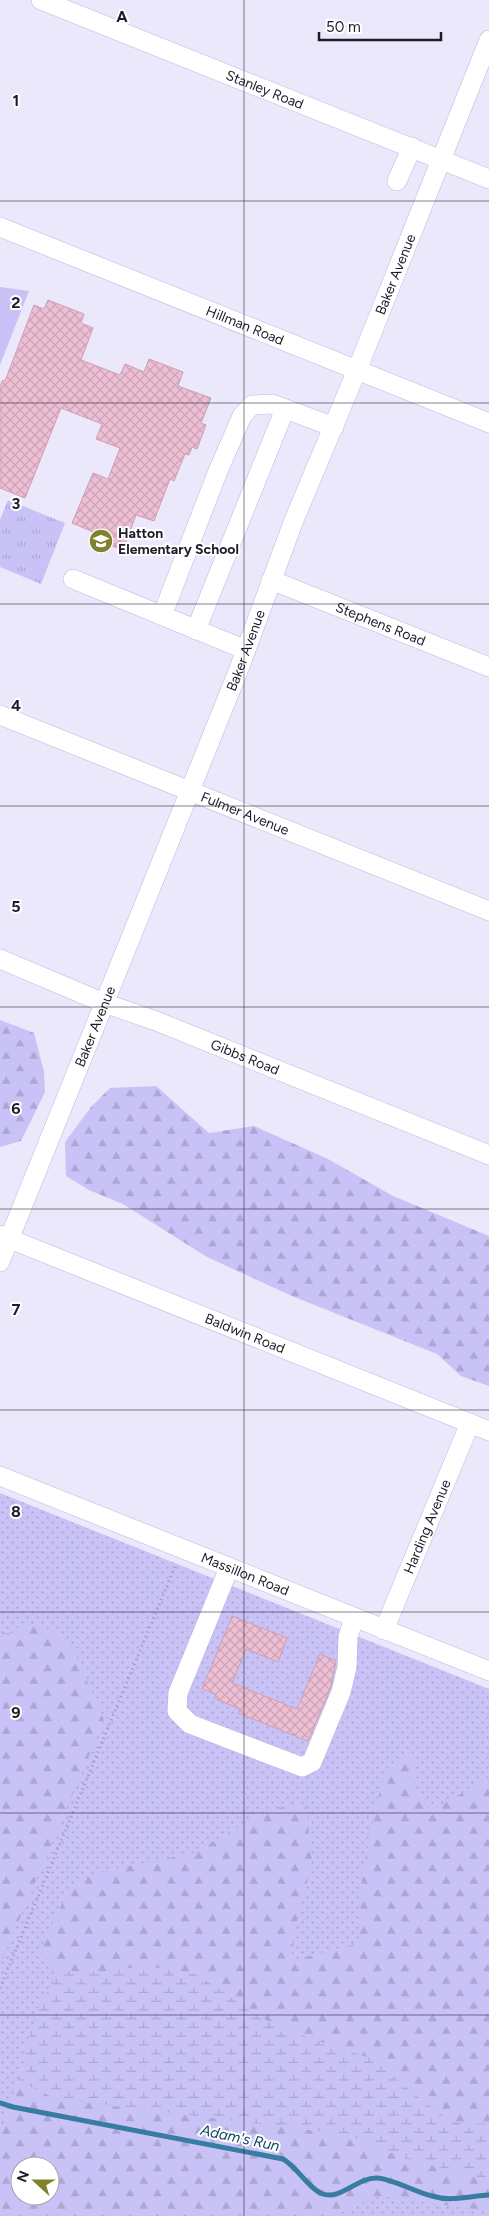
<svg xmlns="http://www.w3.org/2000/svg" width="489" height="2216" font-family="Figtree,sans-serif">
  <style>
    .grass { fill: url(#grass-dots); fill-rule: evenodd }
    .forest { fill: url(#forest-firs); fill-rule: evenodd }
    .wetland { fill: url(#wetland-marsh) }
    .park { fill: url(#park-tufts) }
    .pitch { fill: #c9c2f6 }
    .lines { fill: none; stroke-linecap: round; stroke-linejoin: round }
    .stream { stroke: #377da1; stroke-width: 5 }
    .building { fill: url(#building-cross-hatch); stroke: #cea0b4 }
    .minor-casing { stroke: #bcb7e2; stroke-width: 20 }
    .path { stroke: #9997a8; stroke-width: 3; stroke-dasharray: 1 4; stroke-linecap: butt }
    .minor { stroke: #fff; stroke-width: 19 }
    .grid { fill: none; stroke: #1e1b2b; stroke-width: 1; stroke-opacity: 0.55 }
    .labels { text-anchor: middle; stroke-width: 4; stroke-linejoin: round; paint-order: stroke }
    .street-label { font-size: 14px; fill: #1e1b2b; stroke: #fff }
    .poi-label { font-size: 14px; font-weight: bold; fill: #1e1b2b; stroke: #fff; text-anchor: start }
    .water-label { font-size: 15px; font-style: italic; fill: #0c465d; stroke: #fff }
    .grid-label { font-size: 16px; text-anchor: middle; font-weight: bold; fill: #1e1b2b; stroke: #fff; stroke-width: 4; stroke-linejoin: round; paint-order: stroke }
  </style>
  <defs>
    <pattern id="grass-dots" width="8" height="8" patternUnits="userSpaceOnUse" patternTransform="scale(1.25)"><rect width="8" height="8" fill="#c9c2f6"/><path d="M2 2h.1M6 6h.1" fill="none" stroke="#aca6d3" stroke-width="1.8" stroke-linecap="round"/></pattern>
    <pattern id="forest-firs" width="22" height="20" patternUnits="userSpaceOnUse" patternTransform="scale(1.25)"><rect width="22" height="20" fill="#c9c2f6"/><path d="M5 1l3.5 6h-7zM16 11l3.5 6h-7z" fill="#aca6d3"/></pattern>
    <pattern id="wetland-marsh" width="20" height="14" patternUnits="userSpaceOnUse" patternTransform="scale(1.25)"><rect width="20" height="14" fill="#c9c2f6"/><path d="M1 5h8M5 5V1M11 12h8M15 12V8" fill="none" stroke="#aca6d3"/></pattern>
    <pattern id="park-tufts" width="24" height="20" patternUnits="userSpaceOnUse" patternTransform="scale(1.25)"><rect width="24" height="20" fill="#c9c2f6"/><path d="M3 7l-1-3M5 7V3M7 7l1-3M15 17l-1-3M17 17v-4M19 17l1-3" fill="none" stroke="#aca6d3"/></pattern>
    <pattern id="building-cross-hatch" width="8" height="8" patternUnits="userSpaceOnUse" patternTransform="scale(1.25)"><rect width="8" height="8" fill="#eebfd4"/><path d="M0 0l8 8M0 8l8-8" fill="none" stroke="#cca4b6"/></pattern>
  </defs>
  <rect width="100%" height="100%" fill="#eae8fa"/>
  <!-- grass -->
  <path class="grass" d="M0,1493l489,196v527h-489zM20,2166h30v30h-30z"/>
  <!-- forest -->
  <g class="forest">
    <path d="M0,1020l34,13 10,39 1,20 -24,49 -21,6z"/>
    <path d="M156,1086l53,47 45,-7 74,33 65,37 96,40v150l-28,-10 -24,-22 -145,-58 -85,-39 -84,-53 -34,-14 -23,-14 -1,-34 26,-35 19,-19z"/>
    <path d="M22,1623l22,4 26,15 34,78 -104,245v-332h13z"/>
    <path d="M411,1748l5,41 14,22 59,-33v346l-37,-2 -39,-29 -104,-55 -48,-20 -65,-44 -137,-3 -19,-21 30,-63 31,-15 93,-19 76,-44 36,-5 6,58 -15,59 -6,40 68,-18 3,-70 22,-102z"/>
    <path d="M18,2081l39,18 261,32 35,6 54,22 71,18h11v34l-110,-15 -46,20h-333v-82zM20,2166h30v30h-30z"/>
  </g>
  <!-- wetland -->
  <path class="wetland" d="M147,1966l49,8 65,44 48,20 64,21 40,34 39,29 37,2v53h-11l-71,-18 -54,-22 -35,-6 -261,-32 -39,-18 6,-28 15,-46 20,-36 38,1z"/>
  <!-- park -->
  <path class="park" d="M8,500l57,23 -24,61 -41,-17v-47z"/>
  <!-- pitch -->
  <path class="pitch" d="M0,287l29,4 -29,74z"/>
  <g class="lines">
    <!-- stream -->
    <path class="stream" d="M0,2103l13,4 270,52c14,8 26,30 40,35 18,6 35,-17 54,-16 16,1 38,14 55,18 19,6 38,0 57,-1"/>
  </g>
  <!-- building -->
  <g class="building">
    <path d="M48,300l36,14 -3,9 12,5 -12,32 39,15 5,-11 19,8 5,-13 34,13 -5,14 33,12 -10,25 5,2 -9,24 -5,-2 -3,8 -4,-1 -11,27 -4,-2 -16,42 -18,-6 -13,35 -22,-8 2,-6 -31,-13 21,-50 15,6 12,-31 -24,-9 6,-15 -41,-16 -36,90 -25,-10v-102l3,-6 2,1 29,-76 10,4z"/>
    <path d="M232,1616l55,22 -9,24 -32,-13 -14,34 65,26 23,-55 16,7 -6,28 -22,52 -70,-28 2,-4 -26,-11 2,-4 -14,-5z"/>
  </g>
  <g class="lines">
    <!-- minor casing -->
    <g class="minor-casing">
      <g id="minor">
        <path id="s1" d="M41,0l448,179"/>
        <path d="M397,181l15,-34"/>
        <path id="s2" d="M0,227l489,196"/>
        <path d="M73,579l173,71"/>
        <path id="s3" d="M271,580l218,87"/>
        <path d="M162,616l56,-145 24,-55 10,-11 20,-1 62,23"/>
        <path d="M196,630l89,-221"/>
        <path id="s4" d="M0,715l489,196"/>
        <path id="s5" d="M0,959l104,44 52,18 333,134"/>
        <path id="s6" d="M0,1235l489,196"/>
        <path id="s7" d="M0,1262l237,-588 57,-154 63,-150 132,-330"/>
        <path id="s8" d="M0,1476l489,195"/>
        <path d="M229,1568l-51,125 -1,18 13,13 112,43 10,-5 29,-70 6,-25 1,-30 6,-19"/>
        <path id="s9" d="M384,1630l86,-207"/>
      </g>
    </g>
    <!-- path -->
    <path class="path" d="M0,1988l176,-424"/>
    <!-- minor -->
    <use href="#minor" class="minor"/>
  </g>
  <!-- grid -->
  <path class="grid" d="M244,0v2216M0,201h489M0,403h489M0,604h489M0,806h489M0,1007h489M0,1209h489M0,1410h489M0,1612h489M0,1813h489M0,2015h489"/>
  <!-- icons -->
  <defs>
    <g id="school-disc" transform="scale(1.25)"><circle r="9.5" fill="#80822c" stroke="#fff"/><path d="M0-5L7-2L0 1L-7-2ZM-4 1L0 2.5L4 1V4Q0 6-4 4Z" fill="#fff"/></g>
  </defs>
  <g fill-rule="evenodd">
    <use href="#school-disc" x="101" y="541"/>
  </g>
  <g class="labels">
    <!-- street labels -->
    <g class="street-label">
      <text dy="5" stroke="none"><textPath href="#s1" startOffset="241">Stanley Road</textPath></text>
      <text dy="5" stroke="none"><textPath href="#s7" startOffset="1064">Baker Avenue</textPath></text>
      <text dy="5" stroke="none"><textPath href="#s2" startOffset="264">Hillman Road</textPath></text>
      <text dy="5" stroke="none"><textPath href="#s3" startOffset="118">Stephens Road</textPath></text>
      <text dy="5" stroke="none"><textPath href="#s7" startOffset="659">Baker Avenue</textPath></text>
      <text dy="5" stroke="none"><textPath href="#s4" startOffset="264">Fulmer Avenue</textPath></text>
      <text dy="5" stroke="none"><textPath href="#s7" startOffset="254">Baker Avenue</textPath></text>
      <text dy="5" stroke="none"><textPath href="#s5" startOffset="264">Gibbs Road</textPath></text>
      <text dy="5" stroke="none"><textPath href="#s6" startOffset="264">Baldwin Road</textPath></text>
      <text dy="5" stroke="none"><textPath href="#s9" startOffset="112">Harding Avenue</textPath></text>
      <text dy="5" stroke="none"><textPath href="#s8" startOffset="264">Massillon Road</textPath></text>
    </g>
    <!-- poi labels -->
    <g class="poi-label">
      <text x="118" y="538">Hatton<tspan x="118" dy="16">Elementary School</tspan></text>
    </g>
    <!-- water labels -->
    <g class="water-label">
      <text transform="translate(240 2138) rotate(12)" y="5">Adam's Run</text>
    </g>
  </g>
  <g class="grid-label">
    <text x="122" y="22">A</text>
    <text x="16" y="106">1</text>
    <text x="16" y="308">2</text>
    <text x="16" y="509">3</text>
    <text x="16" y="711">4</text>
    <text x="16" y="912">5</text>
    <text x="16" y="1114">6</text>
    <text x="16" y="1315">7</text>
    <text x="16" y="1517">8</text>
    <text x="16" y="1718">9</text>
  </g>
  <!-- north arrow -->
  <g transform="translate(35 2181) rotate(291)"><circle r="24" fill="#ffffff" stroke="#a5a4aa"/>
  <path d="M0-4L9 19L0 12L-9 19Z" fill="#80822c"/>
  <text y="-8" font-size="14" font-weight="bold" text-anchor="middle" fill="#1e1b2b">N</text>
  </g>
  <!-- scale -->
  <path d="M319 32v8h122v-8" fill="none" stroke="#1e1b2b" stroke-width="2.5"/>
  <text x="326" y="32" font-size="15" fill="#1e1b2b" stroke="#ffffff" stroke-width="4" paint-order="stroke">50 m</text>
</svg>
